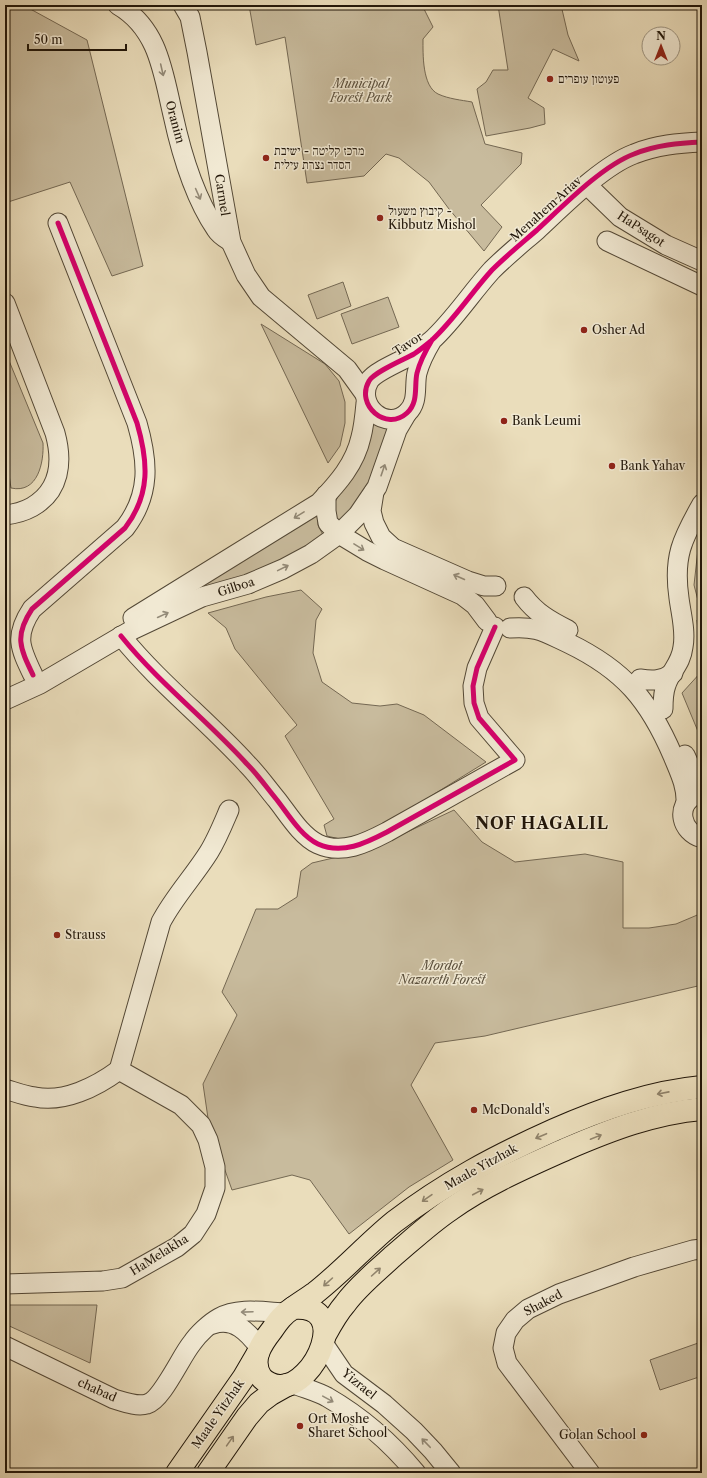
<svg xmlns="http://www.w3.org/2000/svg" width="707" height="1478" font-family="'Libre Caslon Text','Frank Ruhl Libre',serif">
  <style>
    .green { fill: #c8bb9d; stroke: #746853 }
    .lines { fill: none; stroke-linecap: round; stroke-linejoin: round }
    .minor-casing { stroke: #534836; stroke-width: 21 }
    .major-casing { stroke: #211609; stroke-width: 24 }
    .minor { stroke: #f1e9d3; stroke-width: 19 }
    .major { stroke: #eaddbb; stroke-width: 22 }
    .cycleway-casing { stroke: #f1e9d3; stroke-width: 8 }
    .cycleway { stroke: #d6006c; stroke-width: 5 }
    .oneway { stroke: #938a78 }
    .oneway2 { stroke: #90836b }
    .poi-dot { fill: #8f2418; stroke: #f1e9d3; stroke-width: 1.5 }
    .labels { text-anchor: middle; stroke-width: 3; stroke-linejoin: round; paint-order: stroke }
    .poi-label { font-size: 12px; fill: #211609; stroke: #f1e9d3; text-anchor: start }
    .park-label { font-size: 12px; font-style: italic; fill: #5b503d; stroke: #f1e9d3 }
    .street-label { font-size: 12px; fill: #211609; stroke: #f1e9d3 }
    .district-label { font-size: 16px; font-weight: bold; letter-spacing: 1px; fill: #211609; stroke: #f1e9d3 }
  </style>
  <rect width="100%" height="100%" fill="#eaddbb"/>
  <filter id="stains"><feTurbulence type="fractalNoise" baseFrequency=".005" numOctaves="4"/><feColorMatrix values="0 0 0 0 .2 0 0 0 0 .09 0 0 0 0 .02 0 0 0 .5 -.17"/></filter>
  <radialGradient id="worn" r=".72"><stop offset=".6" stop-color="#630" stop-opacity="0"/><stop offset="1" stop-color="#630" stop-opacity=".3"/></radialGradient>
  <!-- green -->
  <g class="green">
    <path d="M5,5h18l64,35 56,226 -31,10 -42,-94 -65,21z"/>
    <path d="M249,5h173l11,22 -10,12c0,15 -1,47 15,55 11,5 23,6 34,8l13,42 37,9 -1,11 -40,41 21,22 -18,24 -35,-42 -20,-27 -30,-24 -13,-4 -22,22 -57,7 -22,-146 -29,8z"/>
    <path d="M498,5h63l7,30 11,26 -26,-12 -25,49 16,10 1,16 -15,4 -44,8 -9,-47 9,-7 7,-12h15z"/>
    <path d="M343,282l8,24 -34,13 -9,-24z"/>
    <path d="M388,297l11,30 -47,17 -11,-30z"/>
    <path d="M261,324l64,40 14,17 6,21v21l-5,23 -12,17z"/>
    <path d="M5,351l38,92c1,19 -5,51 -32,45l-3,-20 -3,-7z"/>
    <path d="M368,422l20,7 -19,57 -28,36 -4,-2 -4,-10 2,-8 17,-30z"/>
    <path d="M318,510v15l5,10 -23,15 -51,26 -76,21z"/>
    <path d="M702,542v70h-1l-7,-27 4,-36z"/>
    <path d="M301,590l21,19 -6,11 -3,33 9,29 30,21 28,3 17,-2 27,11 62,47 -118,73 -24,5 -17,-4 -3,-11 10,-6 -49,-83 12,-11 -62,-76 -9,-21 -18,-15 58,-16z"/>
    <path d="M702,619v122l-20,-48 20,-22 -5,-51z"/>
    <path d="M454,810l28,32 33,20 70,-8 38,8v66h26l27,-4 26,-11v72l-217,51 -50,7 -24,42 42,75 -44,27 -60,47 -39,-54 -18,-5 -60,15 -23,-65 -6,-41 34,-69 -15,-23 34,-83h22l19,-12 4,-26 11,-8 59,-14z"/>
    <path d="M5,1305h92l-7,58 -85,-39z"/>
    <path d="M701,1342l1,34 -42,14 -10,-30z"/>
  </g>
  <g class="lines">
    <!-- minor casing -->
    <g class="minor-casing">
      <g id="minor">
        <path d="M118,5c41,24 45,68 55,110 8,37 22,83 43,114 3,5 9,9 14,12"/>
        <path d="M183,5l7,12 7,35 34,190 15,33 15,22 86,72 18,25"/>
        <path d="M587,185l33,32 46,28 36,16"/>
        <path d="M607,241l95,45"/>
        <path d="M5,303l50,130c8,29 5,58 -23,74 -9,5 -17,7 -27,8"/>
        <path d="M432,340c-6,10 -12,21 -15,33 -3,13 2,29 -10,40 -21,19 -52,-8 -38,-32 5,-9 34,-21 45,-27 6,-4 12,-9 17,-13 23,-21 40,-48 61,-71 14,-14 30,-27 45,-40 26,-24 65,-64 97,-76 22,-9 45,-11 68,-12"/>
        <path d="M374,492l-3,19 3,12 7,14 12,11 75,33 16,5h12"/>
        <path d="M326,495v16l2,12 11,11 28,17 18,9 77,35 13,10 12,16"/>
        <path d="M524,597c12,16 26,24 44,33"/>
        <path d="M133,618l186,-115c19,-20 36,-39 42,-66 3,-11 4,-23 5,-34"/>
        <path d="M510,628c27,-2 34,4 58,15 56,27 81,57 105,113 6,15 14,30 13,47"/>
        <path d="M121,636c38,47 86,84 126,128 11,11 20,24 30,36 11,14 24,36 41,44 24,11 48,-1 69,-12l128,-72 -36,-42 -5,-15 -1,-17 4,-18 18,-41"/>
        <path d="M33,675c-13,-27 -19,-39 -1,-66l93,-81c26,-34 23,-67 12,-105l-79,-200"/>
        <path d="M640,679c13,2 22,2 33,-6"/>
        <path d="M5,700l35,-16 92,-54 70,-33 46,-13 35,-15 28,-15 28,-20 19,-19 19,-28 20,-57 10,-17"/>
        <path d="M663,709c0,-8 0,-16 3,-24 5,-15 15,-21 17,-38 3,-16 -2,-33 -4,-49 -6,-41 3,-59 23,-94"/>
        <path d="M685,755l8,18 9,12"/>
        <path d="M695,795c-20,11 -14,37 7,43"/>
        <path d="M119,1070l42,-148c13,-25 33,-46 48,-70 8,-13 14,-28 20,-42"/>
        <path d="M5,1089c10,3 20,7 30,8 29,6 61,-10 84,-27"/>
        <path d="M5,1284l98,-3 19,-3 55,-31 16,-13 13,-20 9,-26v-21l-7,-27 -7,-15 -20,-20 -62,-35"/>
        <path d="M213,1324c21,-7 35,8 47,24"/>
        <path d="M323,1343l21,31 40,30 30,27 19,20 18,22"/>
        <path d="M5,1346l109,53c10,3 23,8 33,5 15,-4 34,-48 45,-61 6,-9 18,-20 27,-25 19,-11 45,-6 67,-5"/>
        <path d="M292,1383c11,5 24,8 35,14 33,19 65,47 89,76"/>
        <path d="M590,1473l-83,-110 -4,-15 3,-15 9,-13 13,-11 31,-15 75,-27 59,-17 9,-1"/>
      </g>
    </g>
    <!-- major casing -->
    <g class="major-casing">
      <g id="major">
        <path d="M293,1308c7,-5 15,-10 22,-15 28,-22 52,-49 79,-71 51,-39 102,-66 160,-92 48,-21 96,-38 148,-43"/>
        <path d="M293,1308c60,-5 22,79 -13,78 -7,0 -15,-4 -19,-9 -11,-17 0,-33 11,-47 6,-9 11,-16 21,-22z"/>
        <path d="M325,1335c6,-11 12,-22 20,-31 13,-18 31,-32 47,-47 19,-16 38,-34 59,-48 35,-25 75,-42 115,-60 44,-19 88,-36 136,-40"/>
        <path d="M177,1473l67,-96 14,-24"/>
        <path d="M208,1473l39,-56 12,-14 12,-9 16,-9"/>
      </g>
    </g>
    <!-- minor -->
    <use href="#minor" class="minor"/>
    <!-- major -->
    <use href="#major" class="major"/>
    <!-- cycleway casing -->
    <g class="cycleway-casing">
      <g id="cycleway">
        <path d="M432,340c-6,10 -12,21 -15,33 -3,13 2,29 -10,40 -21,19 -52,-8 -38,-32 5,-9 34,-21 45,-27 6,-4 12,-9 17,-13 23,-21 40,-48 61,-71 14,-14 30,-27 45,-40 26,-24 65,-64 97,-76 22,-9 45,-11 68,-12"/>
        <path d="M121,636c38,47 86,84 126,128 11,11 20,24 30,36 11,14 24,36 41,44 24,11 48,-1 69,-12l128,-72 -36,-42 -5,-15 -1,-17 4,-18 18,-41"/>
        <path d="M33,675c-13,-27 -19,-39 -1,-66l93,-81c26,-34 23,-67 12,-105l-79,-200"/>
      </g>
    </g>
    <!-- cycleway -->
    <use href="#cycleway" class="cycleway"/>
  </g>
  <!-- one-way arrows -->
  <defs><path id="oneway-shaft" d="M-6 0H5M1.5-3L5.5 0L1.5 3" fill="none" stroke-width="1.6" stroke-linecap="round" stroke-linejoin="round"/></defs>
  <g class="oneway">
    <use href="#oneway-shaft" transform="translate(162 70) rotate(77)"/>
    <use href="#oneway-shaft" transform="translate(198 194) rotate(66)"/>
    <use href="#oneway-shaft" transform="translate(383 470) rotate(-71)"/>
    <use href="#oneway-shaft" transform="translate(299 515) rotate(148)"/>
    <use href="#oneway-shaft" transform="translate(359 547) rotate(32)"/>
    <use href="#oneway-shaft" transform="translate(283 568) rotate(-26)"/>
    <use href="#oneway-shaft" transform="translate(459 577) rotate(-156)"/>
    <use href="#oneway-shaft" transform="translate(163 615) rotate(-25)"/>
    <use href="#oneway-shaft" transform="translate(247 1312) rotate(178)"/>
    <use href="#oneway-shaft" transform="translate(328 1399) rotate(29)"/>
    <use href="#oneway-shaft" transform="translate(426 1443) rotate(-134)"/>
  </g>
  <g class="oneway2">
    <use href="#oneway-shaft" transform="translate(663 1093) rotate(169)"/>
    <use href="#oneway-shaft" transform="translate(541 1136) rotate(157)"/>
    <use href="#oneway-shaft" transform="translate(596 1137) rotate(-22)"/>
    <use href="#oneway-shaft" transform="translate(478 1192) rotate(-28)"/>
    <use href="#oneway-shaft" transform="translate(427 1198) rotate(145)"/>
    <use href="#oneway-shaft" transform="translate(376 1272) rotate(-42)"/>
    <use href="#oneway-shaft" transform="translate(328 1282) rotate(138)"/>
    <use href="#oneway-shaft" transform="translate(230 1441) rotate(-55)"/>
  </g>
  <!-- markers -->
  <g class="poi-dot">
    <circle cx="550" cy="79" r="4"/>
    <circle cx="266" cy="158" r="4"/>
    <circle cx="380" cy="218" r="4"/>
    <circle cx="584" cy="330" r="4"/>
    <circle cx="504" cy="421" r="4"/>
    <circle cx="612" cy="466" r="4"/>
    <circle cx="57" cy="935" r="4"/>
    <circle cx="474" cy="1110" r="4"/>
    <circle cx="300" cy="1426" r="4"/>
    <circle cx="644" cy="1435" r="4"/>
  </g>
  <g class="labels">
    <!-- poi labels -->
    <g class="poi-label">
      <text x="558" y="83">פעוטון עופרים</text>
      <text x="274" y="155">מרכז קליטה - ישיבת<tspan x="274" dy="14">הסדר נצרת עילית</tspan></text>
      <text x="388" y="215">קיבוץ משעול -<tspan x="388" dy="14">Kibbutz Mishol</tspan></text>
      <text x="592" y="334">Osher Ad</text>
      <text x="512" y="425">Bank Leumi</text>
      <text x="620" y="470">Bank Yahav</text>
      <text x="65" y="939">Strauss</text>
      <text x="482" y="1114">McDonald's</text>
      <text x="308" y="1423">Ort Moshe<tspan x="308" dy="14">Sharet School</tspan></text>
      <text x="636" y="1439" text-anchor="end">Golan School</text>
    </g>
    <!-- park labels -->
    <g class="park-label">
      <text x="361" y="88">Municipal<tspan x="361" dy="14">Forest Park</tspan></text>
      <text x="442" y="970">Mordot<tspan x="442" dy="14">Nazareth Forest</tspan></text>
    </g>
    <!-- street labels -->
    <g class="street-label">
      <text transform="translate(175 122) rotate(75)" y="4">Oranim</text>
      <text transform="translate(222 195) rotate(81)" y="4">Carmel</text>
      <text transform="translate(546 209) rotate(-42)" y="4">Menahem Ariav</text>
      <text transform="translate(641 229) rotate(33)" y="4">HaPsagot</text>
      <text transform="translate(408 344) rotate(-33)" y="4">Tavor</text>
      <text transform="translate(236 587) rotate(-18)" y="4">Gilboa</text>
      <text transform="translate(481 1167) rotate(-29)" y="4">Maale Yitzhak</text>
      <text transform="translate(159 1255) rotate(-32)" y="4">HaMelakha</text>
      <text transform="translate(543 1303) rotate(-28)" y="4">Shaked</text>
      <text transform="translate(359 1384) rotate(39)" y="4">Yizrael</text>
      <text transform="translate(97 1390) rotate(24)" y="4">chabad</text>
      <text transform="translate(218 1414) rotate(-55)" y="4">Maale Yitzhak</text>
    </g>
    <!-- district labels -->
    <g class="district-label">
      <text x="542" y="829">NOF HAGALIL</text>
    </g>
  </g>
  <!-- margin -->
  <rect width="707" height="1478" fill="none" stroke="#eaddbb" stroke-width="20"/>
  <rect x="6" y="6" width="695" height="1466" fill="none" stroke="#211609" stroke-width="2"/>
  <rect x="10" y="10" width="687" height="1458" fill="none" stroke="#211609"/>
  <!-- north arrow -->
  <g transform="translate(661 46)"><circle r="19" fill="#f1e9d3" stroke="#9e9582"/>
  <path d="M0-3L7 15L0 10L-7 15Z" fill="#8f2418"/>
  <text y="-6" font-size="11" font-weight="bold" text-anchor="middle" fill="#211609">N</text>
  </g>
  <!-- scale -->
  <path d="M28 44v6h98v-6" fill="none" stroke="#211609" stroke-width="2"/>
  <text x="34" y="44" font-size="12" fill="#211609" stroke="#f1e9d3" stroke-width="3" paint-order="stroke">50 m</text>
  <rect width="100%" height="100%" filter="url(#stains)"/>
  <rect width="100%" height="100%" fill="url(#worn)"/>
</svg>
